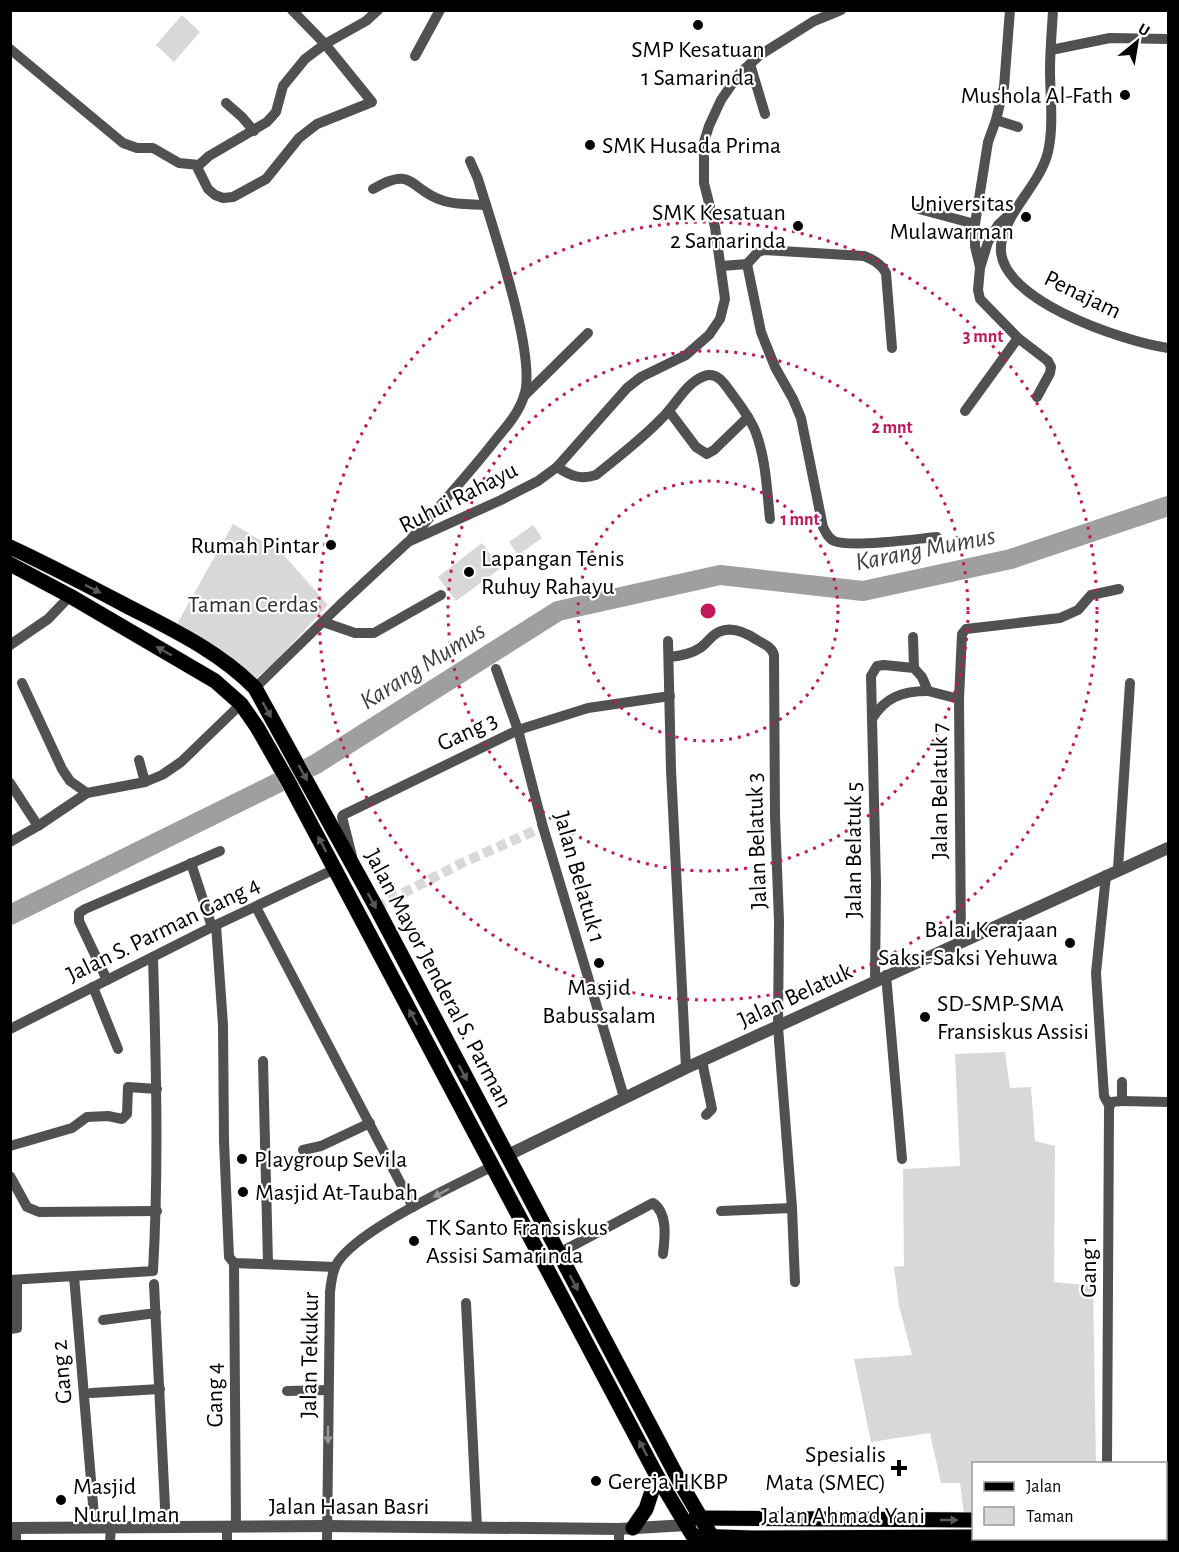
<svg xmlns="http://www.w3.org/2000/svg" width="1179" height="1552" font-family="'Alegreya Sans',sans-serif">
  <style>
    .green { fill: #d8d8d8 }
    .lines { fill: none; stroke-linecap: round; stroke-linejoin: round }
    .river { stroke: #9f9f9f; stroke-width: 20 }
    .minor-tunnel { stroke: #d9d9d9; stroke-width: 10; stroke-dasharray: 10 5; stroke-linecap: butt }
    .primary-casing { stroke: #dbdbdb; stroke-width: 16 }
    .minor { stroke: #515151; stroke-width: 10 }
    .tertiary { stroke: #515151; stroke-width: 12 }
    .primary { stroke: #000; stroke-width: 15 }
    .oneway { fill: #595959 }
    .oneway2 { fill: #979797 }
    .ring { fill: none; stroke: #c2185b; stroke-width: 3; stroke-dasharray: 3 6 }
    .poi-dot { fill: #000; stroke: #fff; stroke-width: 2 }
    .labels { text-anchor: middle; stroke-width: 4.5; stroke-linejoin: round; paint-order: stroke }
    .poi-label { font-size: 24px; fill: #000; stroke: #fff; text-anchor: start }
    .street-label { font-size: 24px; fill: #000; stroke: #fff }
    .park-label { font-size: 24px; fill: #2f2f2f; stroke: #fff }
    .water-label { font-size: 26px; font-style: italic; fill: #404040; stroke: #fff }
    .centre { fill: #c2185b; stroke: #fff; stroke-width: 3 }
    .ring-label { font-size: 18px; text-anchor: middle; font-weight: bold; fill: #c2185b; stroke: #fff; stroke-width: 4.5; stroke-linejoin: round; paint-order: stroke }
  </style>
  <rect width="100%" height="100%" fill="#fff"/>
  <!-- green -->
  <g class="green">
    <path d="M182,15l18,17 -26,30 -18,-17z"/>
    <path d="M233,524l49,29 46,52 -52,56 -25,22 -78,-52z"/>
    <path d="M533,525l9,13 -24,17 -9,-13z"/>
    <path d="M482,543l19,25 -45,33 -18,-24z"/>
    <path d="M1005,1052l5,36 21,-1 4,54 20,5 -1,136 39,4 3,177 -122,1 -1,50h-9l-4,-31h-19l-11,-50 -59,9 -17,-83 58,-4 -13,-49 -5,-39 10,-1 -1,-97 57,-3 -5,-112z"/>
  </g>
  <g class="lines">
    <!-- river -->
    <path class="river" d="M10,915l306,-151 242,-153 162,-36 143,16 148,-32 157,-53"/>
    <!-- minor-tunnel -->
    <path class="minor-tunnel" d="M376,907l86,-44 81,-36"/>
    <!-- primary casing -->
    <g class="primary-casing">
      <g id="primary">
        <path d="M10,547c39,18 77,38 115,58 46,24 94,46 130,83l121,219 305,577 31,53"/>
        <path d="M10,564l60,32 145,85 26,23 16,23 32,56 368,693 36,60 58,2 223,-1"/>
        <path d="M695,1518l279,2"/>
        <path d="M1166,1520h2"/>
        <path d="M633,1528l13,-19 11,-33"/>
        <path d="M1166,1535h2"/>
      </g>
    </g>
    <!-- minor -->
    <g class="minor">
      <path d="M292,10l33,34 47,58 -55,22 -18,14 -33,41 -33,18 -10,1 -8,-3 -7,-6 -10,-20 1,-4 10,-9 58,-34 9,-10 7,-26 22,-27 20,-15 41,-23 12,-11"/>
      <path d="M1053,10c-1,20 -3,40 -3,60 0,26 4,55 -2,82 -8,32 -38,55 -46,88 -15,58 124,102 166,108"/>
      <path d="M10,49l113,94 14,5h16l26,15 20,2"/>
      <path d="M1051,50l59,-12 58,1"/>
      <path d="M415,56l25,-46"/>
      <path d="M750,64l15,50"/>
      <path d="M226,103l16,14 12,14"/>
      <path d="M996,120l22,7"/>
      <path d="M373,189c42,-25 36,2 71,12 13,4 28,3 42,4"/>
      <path d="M919,209l56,15 13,-82 8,-22 8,-33 6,-77"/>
      <path d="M1012,212l-14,13 -10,17 -8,26 -2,22 2,9 38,39 30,23 3,6 -1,6 -13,24"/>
      <path d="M975,224v22l5,21"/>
      <path d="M747,264l14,68 14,35 18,32 8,19 22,109c3,6 5,11 11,14 17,7 81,-2 103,-4"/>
      <path d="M722,266l25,-2 11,-12 6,-2 100,6c10,4 17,8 22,17l6,75"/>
      <path d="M524,396l64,-63"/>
      <path d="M669,411l27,36 11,7 7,-4 34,-33"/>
      <path d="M965,411l53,-73"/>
      <path d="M557,467c14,9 23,13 39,8 22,-18 46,-36 66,-57 14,-13 26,-39 46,-43 10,-1 16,8 21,15 10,14 21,27 27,43 10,27 11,58 14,86"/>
      <path d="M411,539c29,-34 59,-66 86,-101 11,-13 22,-26 27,-42 14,-39 -33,-173 -46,-217l-8,-18"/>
      <path d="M323,622l32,11h19l67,-38"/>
      <path d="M913,637l1,31"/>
      <path d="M668,641l3,129 15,298"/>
      <path d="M10,645l38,-26 22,-23"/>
      <path d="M669,657c11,-1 22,-3 31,-9 6,-4 9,-9 14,-13 14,-11 31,-3 43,5 7,4 15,7 17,15l1,161 4,105 -1,106 14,181 3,74"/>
      <path d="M496,669l22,61 25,97 81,270"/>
      <path d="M22,683l40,86 8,12 17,12"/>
      <path d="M255,688l85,-83 68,-63 93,-42 37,-19 19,-14 70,-79 14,-11 45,-22 23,-20 11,-16 5,-20 -10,-72 -11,-44v-41l5,-16 12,-26 18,-26 21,-19 54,-34 27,-11"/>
      <path d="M872,719c13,-22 31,-28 56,-28"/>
      <path d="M139,760l6,22"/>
      <path d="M10,783l28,43"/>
      <path d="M10,842l28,-16 49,-33 58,-11 17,-7 19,-13 60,-58"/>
      <path d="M352,856l-10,-39 1,-2 175,-85 70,-22 82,-12"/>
      <path d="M191,863l21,64"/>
      <path d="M1118,869l12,-186"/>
      <path d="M1106,875l-10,98 8,123 5,9"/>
      <path d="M256,907l157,300"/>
      <path d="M216,925l7,100 1,116 5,116 5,6 101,4"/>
      <path d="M961,942l-2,-243 3,-65 4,-5 94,-11 18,-8 13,-15 28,-6"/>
      <path d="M886,975l16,184"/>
      <path d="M107,980l-28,-59v-8l6,-4 135,-58"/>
      <path d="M875,981l1,-97 -5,-208 6,-10 7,-1 30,3 8,9 6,14 31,8"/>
      <path d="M93,987l25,62"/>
      <path d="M10,1029l206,-104 119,-56"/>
      <path d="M263,1061l5,202"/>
      <path d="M702,1061l10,48 -6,6"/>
      <path d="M1122,1101l46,1"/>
      <path d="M10,1146l62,-18 15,-11 21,-1 14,3 5,-5 1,-27 29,2"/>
      <path d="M303,1150l18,-4 49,-23"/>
      <path d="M10,1176l17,31 12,5 118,-1"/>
      <path d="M721,1211l71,-3"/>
      <path d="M559,1253l94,-50c15,10 12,35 10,51"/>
      <path d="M234,1263l2,264"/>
      <path d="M74,1276l79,-5c6,-105 3,-209 0,-314"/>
      <path d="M10,1280l64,-4 21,252"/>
      <path d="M154,1284l12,243"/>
      <path d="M466,1303l11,224"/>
      <path d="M103,1320l53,-7"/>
      <path d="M10,1329l7,-1v-48"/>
      <path d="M287,1391l41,-1"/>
      <path d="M91,1393l69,-4"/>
      <path d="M1107,1464l2,-355 2,-7 11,-1v-19"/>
      <path d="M619,1529v13"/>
      <path d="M1093,1538v4"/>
      <path d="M16,1542v-14"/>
      <path d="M110,1542l1,-15"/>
      <path d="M227,1542v-15"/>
      <path d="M327,1542l3,-250c1,-9 2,-19 6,-27 18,-34 120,-80 157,-99"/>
    </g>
    <!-- tertiary -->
    <g class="tertiary">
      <path d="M508,1155l178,-87 482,-220"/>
      <path d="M10,1528l317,-2 292,3 68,-4"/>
    </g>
    <!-- primary -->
    <use href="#primary" class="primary"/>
  </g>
  <!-- one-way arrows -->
  <defs><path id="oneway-solid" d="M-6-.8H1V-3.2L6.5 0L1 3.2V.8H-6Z" transform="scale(1.5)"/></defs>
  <g class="oneway">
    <use href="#oneway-solid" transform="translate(93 589) rotate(27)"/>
    <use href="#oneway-solid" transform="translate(164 651) rotate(-150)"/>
    <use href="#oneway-solid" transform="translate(267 710) rotate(61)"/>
    <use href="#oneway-solid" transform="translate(303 773) rotate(61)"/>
    <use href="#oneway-solid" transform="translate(322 844) rotate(-118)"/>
    <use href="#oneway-solid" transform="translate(372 901) rotate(62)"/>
    <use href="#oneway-solid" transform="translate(413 1017) rotate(-118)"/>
    <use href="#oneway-solid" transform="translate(463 1073) rotate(62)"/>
    <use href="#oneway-solid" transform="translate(574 1283) rotate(62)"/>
    <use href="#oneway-solid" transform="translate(643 1448) rotate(-118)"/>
    <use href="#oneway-solid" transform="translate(949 1520)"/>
  </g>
  <g class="oneway2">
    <use href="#oneway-solid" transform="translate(441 1193) rotate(152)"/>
    <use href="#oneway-solid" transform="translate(328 1435) rotate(90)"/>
  </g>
  <!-- distance rings -->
  <g class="ring">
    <circle cx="708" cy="611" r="130"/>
    <circle cx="708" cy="611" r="260"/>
    <circle cx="708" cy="611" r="389"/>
  </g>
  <!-- markers -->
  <g class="poi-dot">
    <circle cx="698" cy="25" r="6"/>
    <circle cx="1125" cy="95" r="6"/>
    <circle cx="590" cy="145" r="6"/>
    <circle cx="1026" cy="217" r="6"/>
    <circle cx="798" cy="226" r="6"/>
    <circle cx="331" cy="545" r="6"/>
    <circle cx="469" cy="572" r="6"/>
    <circle cx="1070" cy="943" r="6"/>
    <circle cx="599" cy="963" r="6"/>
    <circle cx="925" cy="1017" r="6"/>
    <circle cx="242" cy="1159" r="6"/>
    <circle cx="243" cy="1192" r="6"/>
    <circle cx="414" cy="1241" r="6"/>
    <path d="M896 1459h6v6h6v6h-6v6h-6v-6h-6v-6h6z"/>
    <circle cx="596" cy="1481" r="6"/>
    <circle cx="61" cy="1500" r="6"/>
  </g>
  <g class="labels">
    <!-- poi labels -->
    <g class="poi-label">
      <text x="698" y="57" text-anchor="middle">SMP Kesatuan<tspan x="698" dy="28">1 Samarinda</tspan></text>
      <text x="1113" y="103" text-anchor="end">Mushola Al-Fath</text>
      <text x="602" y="153">SMK Husada Prima</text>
      <text x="1014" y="211" text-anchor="end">Universitas<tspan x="1014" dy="28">Mulawarman</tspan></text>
      <text x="786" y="220" text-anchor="end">SMK Kesatuan<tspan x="786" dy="28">2 Samarinda</tspan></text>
      <text x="319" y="553" text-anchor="end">Rumah Pintar</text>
      <text x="481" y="566">Lapangan Tenis<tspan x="481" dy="28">Ruhuy Rahayu</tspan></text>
      <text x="1058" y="937" text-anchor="end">Balai Kerajaan<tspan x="1058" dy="28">Saksi-Saksi Yehuwa</tspan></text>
      <text x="599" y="995" text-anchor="middle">Masjid<tspan x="599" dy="28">Babussalam</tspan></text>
      <text x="937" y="1011">SD-SMP-SMA<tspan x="937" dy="28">Fransiskus Assisi</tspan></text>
      <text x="254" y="1167">Playgroup Sevila</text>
      <text x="255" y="1200">Masjid At-Taubah</text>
      <text x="426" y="1235">TK Santo Fransiskus<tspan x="426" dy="28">Assisi Samarinda</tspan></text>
      <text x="886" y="1462" text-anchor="end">Spesialis<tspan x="886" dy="28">Mata (SMEC)</tspan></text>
      <text x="608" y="1489">Gereja HKBP</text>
      <text x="73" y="1494">Masjid<tspan x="73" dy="28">Nurul Iman</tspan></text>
    </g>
    <!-- street labels -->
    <g class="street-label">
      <text transform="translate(1083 294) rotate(26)" y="8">Penajam</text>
      <text transform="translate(458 497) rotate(-27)" y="8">Ruhui Rahayu</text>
      <text transform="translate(467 731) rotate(-25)" y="8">Gang 3</text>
      <text transform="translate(939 791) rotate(-90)" y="8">Jalan Belatuk 7</text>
      <text transform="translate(756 841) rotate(-92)" y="8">Jalan Belatuk 3</text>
      <text transform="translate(853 850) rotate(-90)" y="8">Jalan Belatuk 5</text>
      <text transform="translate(580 877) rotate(74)" y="8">Jalan Belatuk 1</text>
      <text transform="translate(163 929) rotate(-26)" y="8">Jalan S. Parman Gang 4</text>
      <text transform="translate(439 978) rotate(62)" y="8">Jalan Mayor Jenderal S. Parman</text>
      <text transform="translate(795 995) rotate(-25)" y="8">Jalan Belatuk</text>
      <text transform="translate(1088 1267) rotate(-90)" y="8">Gang 1</text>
      <text transform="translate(309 1355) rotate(-89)" y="8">Jalan Tekukur</text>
      <text transform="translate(61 1372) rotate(-95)" y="8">Gang 2</text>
      <text transform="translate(214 1395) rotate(-91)" y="8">Gang 4</text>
      <text x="349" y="1514">Jalan Hasan Basri</text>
      <text x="843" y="1523">Jalan Ahmad Yani</text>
    </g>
    <!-- park labels -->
    <g class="park-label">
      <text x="253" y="612">Taman Cerdas</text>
    </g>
    <!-- water labels -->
    <g class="water-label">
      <text transform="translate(925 548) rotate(-11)" y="9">Karang Mumus</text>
      <text transform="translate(422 665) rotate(-32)" y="9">Karang Mumus</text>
    </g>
  </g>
  <circle cx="708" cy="611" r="9" class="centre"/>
  <g class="ring-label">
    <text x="983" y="342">3 mnt</text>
    <text x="892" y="433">2 mnt</text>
    <text x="800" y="525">1 mnt</text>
  </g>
  <!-- border -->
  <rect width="1179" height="1552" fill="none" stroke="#000000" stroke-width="24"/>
  <!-- legend -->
  <rect x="972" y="1462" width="195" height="78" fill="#ffffff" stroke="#999999" stroke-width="1.5"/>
  <rect x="984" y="1482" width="30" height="9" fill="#000000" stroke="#999999" stroke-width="1.5"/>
  <text x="1026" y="1492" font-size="18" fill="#000000">Jalan</text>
  <rect x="984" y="1507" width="30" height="18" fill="#d8d8d8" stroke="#999999" stroke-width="1.5"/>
  <text x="1026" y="1522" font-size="18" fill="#000000">Taman</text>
  <!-- north arrow -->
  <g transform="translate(1137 42) rotate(30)" stroke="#ffffff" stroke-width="4.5" paint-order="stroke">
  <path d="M0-4.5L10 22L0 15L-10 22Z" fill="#000000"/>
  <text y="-9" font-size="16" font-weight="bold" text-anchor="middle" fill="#000000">U</text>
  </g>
</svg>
